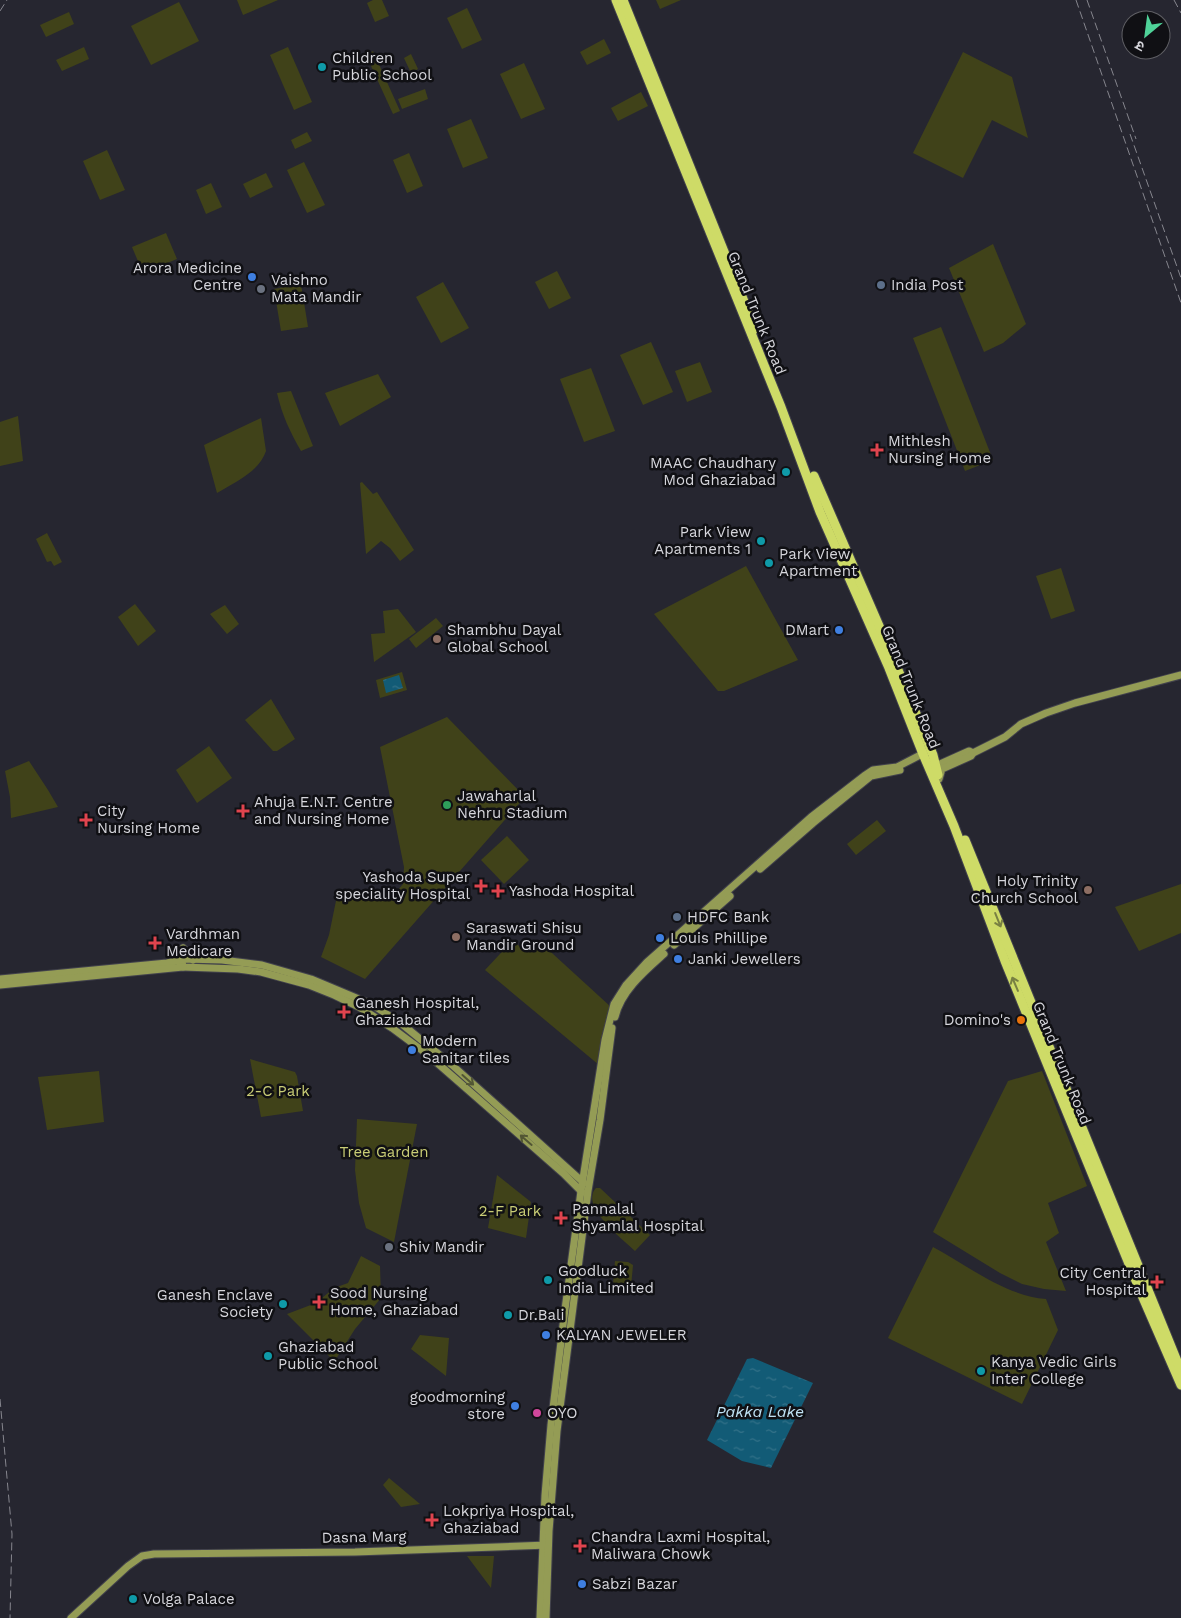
<svg xmlns="http://www.w3.org/2000/svg" width="1181" height="1618" font-family="'Work Sans','Noto Sans Devanagari',sans-serif">
  <style>
    .green { fill: #404219 }
    .water { fill: url(#water-ripples) }
    .lines { fill: none; stroke-linecap: round; stroke-linejoin: round }
    .secondary-casing { stroke: #42424c; stroke-width: 9 }
    .highway-casing { stroke: #42424c; stroke-width: 11 }
    .secondary { stroke: #949c55; stroke-width: 7 }
    .highway { stroke: #cedb67; stroke-width: 9 }
    .rail { stroke: #86868e; stroke-width: 1; stroke-dasharray: 8 4; stroke-linecap: butt }
    .oneway { stroke: #788042 }
    .oneway2 { stroke: #525634 }
    .culture-dot { fill: #0f9aa8; stroke: #101014; stroke-width: 2 }
    .shop-dot { fill: #3f7fe0; stroke: #101014; stroke-width: 2 }
    .service-dot { fill: #5c6f8a; stroke: #101014; stroke-width: 2 }
    .worship-dot { fill: #6b7280; stroke: #101014; stroke-width: 2 }
    .health-dot { fill: #e0444e; stroke: #101014; stroke-width: 2 }
    .education-dot { fill: #8d6e63; stroke: #101014; stroke-width: 2 }
    .leisure-dot { fill: #2e9e5b; stroke: #101014; stroke-width: 2 }
    .food-dot { fill: #e8710a; stroke: #101014; stroke-width: 2 }
    .hotel-dot { fill: #d1479c; stroke: #101014; stroke-width: 2 }
    .labels { text-anchor: middle; stroke-width: 5; stroke-linejoin: round; paint-order: stroke }
    .poi-label { font-size: 15px; fill: #d6d6dc; stroke: #101014; text-anchor: start }
    .street-label { font-size: 15px; fill: #d6d6dc; stroke: #101014 }
    .park-label { font-size: 15px; fill: #c9cd76; stroke: #101014 }
    .water-label { font-size: 16px; font-style: italic; fill: #bfe2f4; stroke: #101014 }
  </style>
  <defs>
    <pattern id="water-ripples" width="26" height="14" patternUnits="userSpaceOnUse" patternTransform="scale(1.25)"><rect width="26" height="14" fill="#125b76"/><path d="M2 4q2-2 4 0t4 0M15 11q2-2 4 0t4 0" fill="none" stroke="#347289"/></pattern>
  </defs>
  <rect width="100%" height="100%" fill="#262630"/>
  <!-- green -->
  <g class="green">
    <path d="M237,0h41l-35,15z"/>
    <path d="M373,0h9l7,16 -14,6 -8,-19z"/>
    <path d="M656,0h25l-21,9z"/>
    <path d="M179,2l20,39 -48,24 -20,-39z"/>
    <path d="M467,8l15,32 -20,9 -15,-31z"/>
    <path d="M69,12l5,12 -28,13 -6,-12z"/>
    <path d="M604,39l7,14 -24,12 -7,-13z"/>
    <path d="M84,47l5,12 -27,12 -6,-11z"/>
    <path d="M288,47l24,55 -18,8 -24,-55z"/>
    <path d="M373,51l27,60 -7,3 -27,-59z"/>
    <path d="M963,52l49,25 16,61 -36,-18 -29,58 -50,-25z"/>
    <path d="M411,54l7,15 -7,4 -7,-15z"/>
    <path d="M524,63l21,46 -24,10 -21,-45z"/>
    <path d="M425,89l3,10 -26,10 -4,-10z"/>
    <path d="M641,92l7,14 -30,15 -7,-13z"/>
    <path d="M471,119l17,39 -25,10 -16,-39z"/>
    <path d="M307,132l5,9 -17,8 -4,-9z"/>
    <path d="M107,150l18,40 -25,10 -17,-39z"/>
    <path d="M409,153l14,33 -16,7 -14,-33z"/>
    <path d="M304,162l21,43 -18,8 -20,-43z"/>
    <path d="M266,173l7,14 -23,11 -7,-14z"/>
    <path d="M211,183l11,24 -16,7 -10,-24z"/>
    <path d="M166,233l11,26 -34,14 -11,-26z"/>
    <path d="M993,244l33,80 -23,19 -19,9 -35,-84z"/>
    <path d="M557,271l14,27 -22,11 -14,-27z"/>
    <path d="M443,282l26,46 -28,15 -25,-46z"/>
    <path d="M301,284l7,43 -27,4 -7,-42z"/>
    <path d="M941,327l52,133 -28,11 -52,-133z"/>
    <path d="M651,342l22,50 -30,13 -23,-50z"/>
    <path d="M700,362l12,30 -25,10 -12,-31z"/>
    <path d="M591,368l24,63 -31,11 -24,-63z"/>
    <path d="M378,374l13,23 -51,29 -15,-33z"/>
    <path d="M291,391l22,55 -12,5c-11,-19 -19,-36 -24,-58z"/>
    <path d="M18,416l5,45 -23,5v-44z"/>
    <path d="M261,418l5,33c-7,21 -31,31 -49,42l-13,-48z"/>
    <path d="M362,482l11,12 4,-2 37,58 -14,11 -10,-13 -9,-7 -15,13 -6,-71z"/>
    <path d="M47,533l15,29 -8,4 -3,-5 -4,1 -11,-23z"/>
    <path d="M746,566l52,94 -74,31h-6l-64,-77z"/>
    <path d="M1061,568l14,43 -24,8 -15,-43z"/>
    <path d="M135,604l21,27 -18,15 -20,-29z"/>
    <path d="M225,605l14,19 -12,10 -17,-20z"/>
    <path d="M398,609l18,23 -42,30 -3,-28 14,-1 -2,-22z"/>
    <path d="M436,618l7,8 -27,22 -7,-9z"/>
    <path d="M402,672l5,18 -27,8 -4,-18z"/>
    <path d="M271,699l24,40 -18,12h-4l-28,-31z"/>
    <path d="M447,717l78,80 -160,182 -44,-22 8,-22 9,-44 54,6 11,-13 1,-17 -24,-120z"/>
    <path d="M209,746l23,32 -35,25 -21,-33z"/>
    <path d="M29,761l19,29 10,17 -47,11 -1,-21 -5,-26z"/>
    <path d="M877,820l9,11 -30,24 -9,-11z"/>
    <path d="M507,836l22,24 -25,24 -23,-24z"/>
    <path d="M1181,884v49l-42,18 -24,-44z"/>
    <path d="M513,940l11,11 12,-9 5,1 70,64 -12,58 -114,-95z"/>
    <path d="M250,1059l45,13 2,4 6,35 -42,6z"/>
    <path d="M99,1071l5,51 -57,8 -9,-53z"/>
    <path d="M1042,1071l45,115 -39,17 11,30 -13,9 20,49 -22,-2 -22,-5 -22,-11 -67,-41 75,-151z"/>
    <path d="M357,1119l60,5 -23,118 -28,-14 -7,-25 -4,-33z"/>
    <path d="M497,1175l34,27 -5,36 -38,-10z"/>
    <path d="M596,1188h4l50,47 -15,16c-12,-12 -56,-45 -39,-63z"/>
    <path d="M933,1247c35,19 73,49 113,52l12,31 -36,74 -134,-66z"/>
    <path d="M361,1256l19,10 1,32 -26,31 -19,30 -6,-2 -43,-43 29,-11 18,-15 14,-5z"/>
    <path d="M615,1261l13,1 5,3 -2,22 -18,-3z"/>
    <path d="M420,1335l29,3 -3,38 -35,-27z"/>
    <path d="M389,1478l31,26 -19,3 -18,-22z"/>
    <path d="M467,1556h27l-3,32z"/>
  </g>
  <!-- water -->
  <g class="water">
    <path d="M399,675l4,13 -17,5 -3,-13z"/>
    <path d="M753,1358l60,25 -42,85 -29,-7 -35,-21 40,-81z"/>
  </g>
  <g class="lines">
    <!-- secondary casing -->
    <g class="secondary-casing">
      <g id="secondary">
        <path d="M931,768l38,-17 4,2"/>
        <path d="M939,779l3,-10 29,-13 2,-3 32,-16 16,-13 25,-11 29,-10 106,-28"/>
        <path d="M760,869l53,-46 58,-47 29,-6"/>
        <path d="M674,945l56,-49"/>
        <path d="M183,948l10,12"/>
        <path d="M182,961l1,6 55,2 23,3 48,13 25,10 25,12 33,21 35,26 136,119 19,19"/>
        <path d="M0,979l167,-16 18,-4 37,1 40,5 49,14 62,26 30,20 49,40 132,118"/>
        <path d="M0,985l183,-18"/>
        <path d="M615,1017c6,-26 30,-46 49,-63"/>
        <path d="M71,1618l57,-52 14,-10 12,-2 201,-2 193,-7"/>
        <path d="M540,1618l5,-123 6,-70 13,-108 17,-126 24,-151 9,-36 12,-19 21,-23 164,-145 53,-41 9,-6 24,-3 29,-15"/>
        <path d="M546,1618l3,-87 8,-100 31,-240 12,-71 12,-92"/>
      </g>
    </g>
    <!-- highway casing -->
    <g class="highway-casing">
      <g id="highway">
        <path d="M616,0l165,407 39,105 69,156 34,86 31,72 51,135 136,332 40,92"/>
        <path d="M623,0l132,329"/>
        <path d="M814,476l82,189 37,90 5,20"/>
        <path d="M965,840l216,531"/>
      </g>
    </g>
    <!-- secondary -->
    <use href="#secondary" class="secondary"/>
    <!-- highway -->
    <use href="#highway" class="highway"/>
    <!-- rail -->
    <g class="rail">
      <path d="M1076,0l105,303"/>
      <path d="M1087,0l49,139"/>
      <path d="M1174,0l7,13"/>
      <path d="M0,11l7,-11"/>
      <path d="M1130,134l51,144"/>
      <path d="M0,1399l12,135 -2,84"/>
    </g>
  </g>
  <!-- one-way arrows -->
  <defs><path id="oneway-shaft" d="M-6 0H5M1.5-3L5.5 0L1.5 3" fill="none" stroke-width="1.6" stroke-linecap="round" stroke-linejoin="round" transform="scale(1.25)"/></defs>
  <g class="oneway">
    <use href="#oneway-shaft" transform="translate(998 920) rotate(68)"/>
    <use href="#oneway-shaft" transform="translate(1015 984) rotate(-113)"/>
  </g>
  <g class="oneway2">
    <use href="#oneway-shaft" transform="translate(468 1080) rotate(42)"/>
    <use href="#oneway-shaft" transform="translate(526 1140) rotate(-139)"/>
  </g>
  <!-- markers -->
  <g class="culture-dot">
    <circle cx="322" cy="67" r="5"/>
    <circle cx="786" cy="472" r="5"/>
    <circle cx="761" cy="541" r="5"/>
    <circle cx="769" cy="563" r="5"/>
    <circle cx="548" cy="1280" r="5"/>
    <circle cx="283" cy="1304" r="5"/>
    <circle cx="508" cy="1315" r="5"/>
    <circle cx="268" cy="1356" r="5"/>
    <circle cx="981" cy="1371" r="5"/>
    <circle cx="133" cy="1599" r="5"/>
  </g>
  <g class="shop-dot">
    <circle cx="252" cy="277" r="5"/>
    <circle cx="839" cy="630" r="5"/>
    <circle cx="660" cy="938" r="5"/>
    <circle cx="678" cy="959" r="5"/>
    <circle cx="412" cy="1050" r="5"/>
    <circle cx="546" cy="1335" r="5"/>
    <circle cx="515" cy="1406" r="5"/>
    <circle cx="582" cy="1584" r="5"/>
  </g>
  <g class="service-dot">
    <circle cx="881" cy="285" r="5"/>
    <circle cx="677" cy="917" r="5"/>
  </g>
  <g class="worship-dot">
    <circle cx="261" cy="289" r="5"/>
    <circle cx="389" cy="1247" r="5"/>
  </g>
  <g class="health-dot">
    <path d="M874.5 442.5h5v5h5v5h-5v5h-5v-5h-5v-5h5z"/>
    <path d="M240.5 803.5h5v5h5v5h-5v5h-5v-5h-5v-5h5z"/>
    <path d="M83.5 812.5h5v5h5v5h-5v5h-5v-5h-5v-5h5z"/>
    <path d="M478.5 878.5h5v5h5v5h-5v5h-5v-5h-5v-5h5z"/>
    <path d="M495.5 883.5h5v5h5v5h-5v5h-5v-5h-5v-5h5z"/>
    <path d="M152.5 935.5h5v5h5v5h-5v5h-5v-5h-5v-5h5z"/>
    <path d="M341.5 1004.5h5v5h5v5h-5v5h-5v-5h-5v-5h5z"/>
    <path d="M558.5 1210.5h5v5h5v5h-5v5h-5v-5h-5v-5h5z"/>
    <path d="M1154.5 1274.5h5v5h5v5h-5v5h-5v-5h-5v-5h5z"/>
    <path d="M316.5 1294.5h5v5h5v5h-5v5h-5v-5h-5v-5h5z"/>
    <path d="M429.5 1512.5h5v5h5v5h-5v5h-5v-5h-5v-5h5z"/>
    <path d="M577.5 1538.5h5v5h5v5h-5v5h-5v-5h-5v-5h5z"/>
  </g>
  <g class="education-dot">
    <circle cx="437" cy="639" r="5"/>
    <circle cx="1088" cy="890" r="5"/>
    <circle cx="456" cy="937" r="5"/>
  </g>
  <circle class="leisure-dot" cx="447" cy="805" r="5"/>
  <circle class="food-dot" cx="1021" cy="1020" r="5"/>
  <circle class="hotel-dot" cx="537" cy="1413" r="5"/>
  <g class="labels">
    <!-- poi labels -->
    <g class="poi-label">
      <text x="332" y="63">Children<tspan x="332" dy="17">Public School</tspan></text>
      <text x="242" y="273" text-anchor="end">Arora Medicine<tspan x="242" dy="17">Centre</tspan></text>
      <text x="271" y="285">Vaishno<tspan x="271" dy="17">Mata Mandir</tspan></text>
      <text x="891" y="290">India Post</text>
      <text x="888" y="446">Mithlesh<tspan x="888" dy="17">Nursing Home</tspan></text>
      <text x="776" y="468" text-anchor="end">MAAC Chaudhary<tspan x="776" dy="17">Mod Ghaziabad</tspan></text>
      <text x="751" y="537" text-anchor="end">Park View<tspan x="751" dy="17">Apartments 1</tspan></text>
      <text x="779" y="559">Park View<tspan x="779" dy="17">Apartment</tspan></text>
      <text x="447" y="635">Shambhu Dayal<tspan x="447" dy="17">Global School</tspan></text>
      <text x="829" y="635" text-anchor="end">DMart</text>
      <text x="457" y="801">Jawaharlal<tspan x="457" dy="17">Nehru Stadium</tspan></text>
      <text x="254" y="807">Ahuja E.N.T. Centre<tspan x="254" dy="17">and Nursing Home</tspan></text>
      <text x="97" y="816">City<tspan x="97" dy="17">Nursing Home</tspan></text>
      <text x="470" y="882" text-anchor="end">Yashoda Super<tspan x="470" dy="17">speciality Hospital</tspan></text>
      <text x="1078" y="886" text-anchor="end">Holy Trinity<tspan x="1078" dy="17">Church School</tspan></text>
      <text x="509" y="896">Yashoda Hospital</text>
      <text x="687" y="922">HDFC Bank</text>
      <text x="466" y="933">Saraswati Shisu<tspan x="466" dy="17">Mandir Ground</tspan></text>
      <text x="166" y="939">Vardhman<tspan x="166" dy="17">Medicare</tspan></text>
      <text x="670" y="943">Louis Phillipe</text>
      <text x="688" y="964">Janki Jewellers</text>
      <text x="355" y="1008">Ganesh Hospital,<tspan x="355" dy="17">Ghaziabad</tspan></text>
      <text x="1011" y="1025" text-anchor="end">Domino's</text>
      <text x="422" y="1046">Modern<tspan x="422" dy="17">Sanitar tiles</tspan></text>
      <text x="572" y="1214">Pannalal<tspan x="572" dy="17">Shyamlal Hospital</tspan></text>
      <text x="399" y="1252">Shiv Mandir</text>
      <text x="558" y="1276">Goodluck<tspan x="558" dy="17">India Limited</tspan></text>
      <text x="1146" y="1278" text-anchor="end">City Central<tspan x="1146" dy="17">Hospital</tspan></text>
      <text x="330" y="1298">Sood Nursing<tspan x="330" dy="17">Home, Ghaziabad</tspan></text>
      <text x="273" y="1300" text-anchor="end">Ganesh Enclave<tspan x="273" dy="17">Society</tspan></text>
      <text x="518" y="1320">Dr.Bali</text>
      <text x="556" y="1340">KALYAN JEWELER</text>
      <text x="278" y="1352">Ghaziabad<tspan x="278" dy="17">Public School</tspan></text>
      <text x="991" y="1367">Kanya Vedic Girls<tspan x="991" dy="17">Inter College</tspan></text>
      <text x="505" y="1402" text-anchor="end">goodmorning<tspan x="505" dy="17">store</tspan></text>
      <text x="547" y="1418">OYO</text>
      <text x="443" y="1516">Lokpriya Hospital,<tspan x="443" dy="17">Ghaziabad</tspan></text>
      <text x="591" y="1542">Chandra Laxmi Hospital,<tspan x="591" dy="17">Maliwara Chowk</tspan></text>
      <text x="592" y="1589">Sabzi Bazar</text>
      <text x="143" y="1604">Volga Palace</text>
    </g>
    <!-- street labels -->
    <g class="street-label">
      <text transform="translate(757 313) rotate(68)" y="5">Grand Trunk Road</text>
      <text transform="translate(911 687) rotate(68)" y="5">Grand Trunk Road</text>
      <text transform="translate(1062 1063) rotate(68)" y="5">Grand Trunk Road</text>
      <text transform="translate(364 1537) rotate(-1)" y="5">Dasna Marg</text>
    </g>
    <!-- park labels -->
    <g class="park-label">
      <text x="278" y="1096">2-C Park</text>
      <text x="384" y="1157">Tree Garden</text>
      <text x="510" y="1216">2-F Park</text>
    </g>
    <!-- water labels -->
    <g class="water-label">
      <text x="760" y="1417">Pakka Lake</text>
    </g>
  </g>
  <!-- north arrow -->
  <g transform="translate(1146 35) rotate(209)"><circle r="24" fill="#101014" stroke="#5f5f64"/>
  <path d="M0-4L9 19L0 12L-9 19Z" fill="#4fd399"/>
  <text y="-8" font-size="14" font-weight="bold" text-anchor="middle" fill="#d6d6dc">उ</text>
  </g>
</svg>
